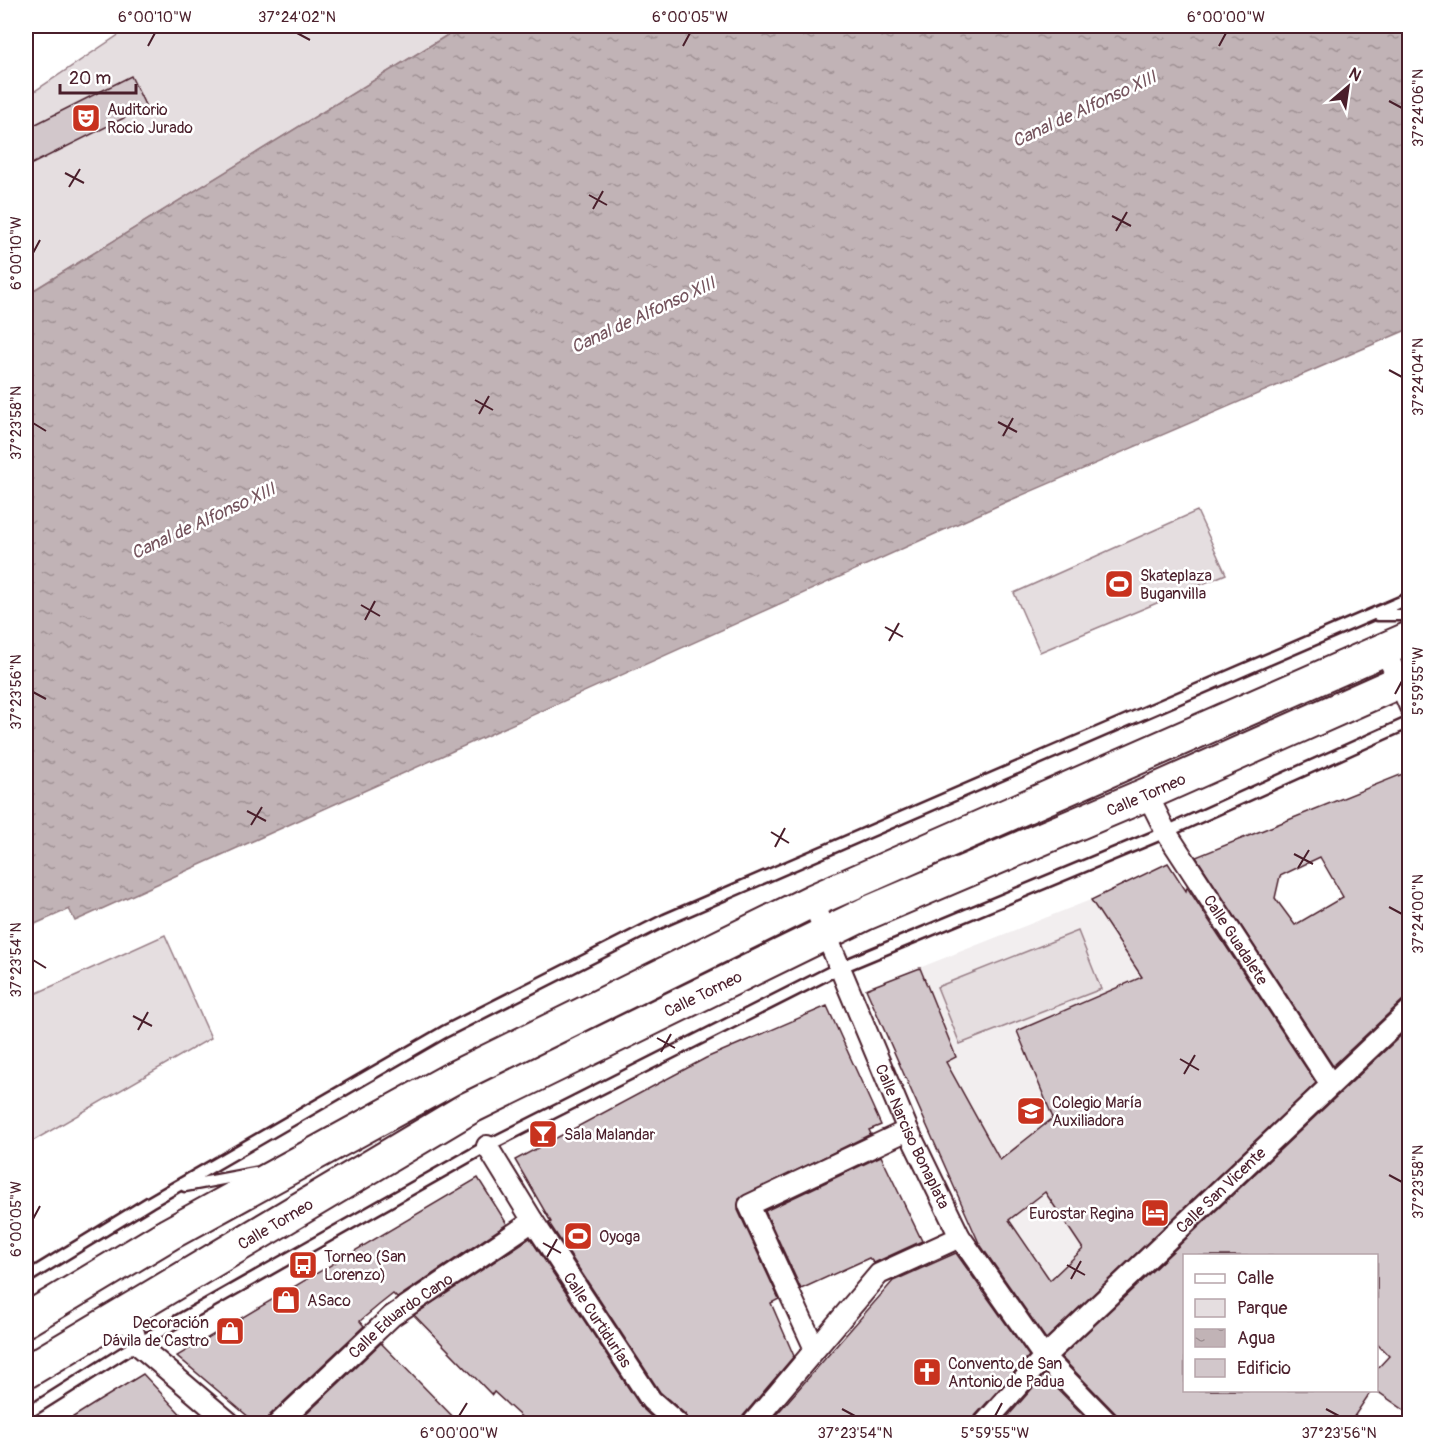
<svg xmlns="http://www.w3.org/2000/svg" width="1435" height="1449" font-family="Pangolin,sans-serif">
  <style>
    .built { fill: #f2eeef }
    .park { fill: #e5dee0; stroke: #987e86; stroke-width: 1.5 }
    .water { fill: url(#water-ripples); stroke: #91787e; stroke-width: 1.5 }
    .building { fill: #d2c7cb; stroke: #4a1f2b; stroke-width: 1.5; fill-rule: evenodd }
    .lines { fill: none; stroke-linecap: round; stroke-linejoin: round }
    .lane-casing { stroke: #4a1f2b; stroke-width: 15 }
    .street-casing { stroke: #4a1f2b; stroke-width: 24 }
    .primary-casing { stroke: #4a1f2b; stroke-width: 36 }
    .lane { stroke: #fff; stroke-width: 10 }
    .street { stroke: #fff; stroke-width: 20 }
    .primary { stroke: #fff; stroke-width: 32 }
    .ticks { fill: none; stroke: #4a1f2b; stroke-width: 2 }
    .labels { text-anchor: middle; stroke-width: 5; stroke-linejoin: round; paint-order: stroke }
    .poi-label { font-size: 16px; fill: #4a1f2b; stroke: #fff; text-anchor: start }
    .street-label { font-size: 16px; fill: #4a1f2b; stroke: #fff }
    .water-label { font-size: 18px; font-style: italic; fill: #74535c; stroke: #fff }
    .neatline { fill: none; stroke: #4a1f2b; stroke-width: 2 }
    .ticks-label { font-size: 15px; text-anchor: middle; fill: #4a1f2b }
  </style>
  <defs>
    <pattern id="water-ripples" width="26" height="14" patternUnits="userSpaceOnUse" patternTransform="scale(1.5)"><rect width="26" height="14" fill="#c1b3b6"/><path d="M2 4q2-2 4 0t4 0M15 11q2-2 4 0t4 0" fill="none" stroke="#9f9194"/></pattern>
  </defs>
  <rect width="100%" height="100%" fill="#fff"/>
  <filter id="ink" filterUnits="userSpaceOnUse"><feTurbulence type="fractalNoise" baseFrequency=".0167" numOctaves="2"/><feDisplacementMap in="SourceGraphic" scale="12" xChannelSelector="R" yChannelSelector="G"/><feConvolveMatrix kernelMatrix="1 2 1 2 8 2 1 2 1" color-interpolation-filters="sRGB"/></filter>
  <g filter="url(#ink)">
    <!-- built -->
    <path class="built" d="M1093,899l49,78 -97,215 36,54 25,30 -62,57 -178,-344z"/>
    <!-- park -->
    <g class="park">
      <path d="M132,26h330l-436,269v-198z"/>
      <path d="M1197,511l29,63 -186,78 -26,-59z"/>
      <path d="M1078,931l23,58 -141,55 -23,-57z"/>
      <path d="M165,935l46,103 -185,107v-147z"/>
    </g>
    <!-- water -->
    <path class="water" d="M462,26h947v303l-403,173 -931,419 -6,-12 -43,19v-633z"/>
    <!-- building -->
    <g class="building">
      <path d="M131,76l15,31 -120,60v-38z"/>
      <path d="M1410,771v227l-8,3 -69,65 -137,-209zM1320,857l23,40 -48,28 -20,-27 5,-22z"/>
      <path d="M1168,863l18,28 1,-4 129,196 -270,256 -67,-96 -113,-254 54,-21 36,89 -10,5 54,98 53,-42 -36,-87 125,-54 -51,-77zM1045,1192l38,57 -33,31 -41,-60z"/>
      <path d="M827,1006l54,119 -12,5 2,4 -132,65 -1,11 41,89 -8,4 23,53 -51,60 -3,8h-50l-4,-9 -26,-23 -111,-169 2,-1 -36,-62 191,-102z"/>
      <path d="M1410,1027v387l-33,-23v-22l12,-13 -12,-12v-88h-192v134h187l-23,34h-228l-3,-8 -57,-59z"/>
      <path d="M881,1156l41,85 -48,22 -5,-5 -68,31 -36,-78z"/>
      <path d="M478,1178l29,46 -110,74 -4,-4 -14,11 -19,16 4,5 -94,89 -4,9h-9l-80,-68z"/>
      <path d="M530,1238l111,169 18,17h-130l-35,-32 -2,3 -78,-80z"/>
      <path d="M956,1253l73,103 -54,60 -3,8h-204l125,-143z"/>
      <path d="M381,1343l79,81h-164z"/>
      <path d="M143,1374l47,50h-128l32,-20z"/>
      <path d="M1044,1375l48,49h-91z"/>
    </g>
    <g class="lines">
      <!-- lane casing -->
      <g class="lane-casing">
        <g id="lane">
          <path d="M1377,615h33"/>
          <path d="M185,1186l70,-13"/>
          <path d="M26,1278l124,-76 294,-170 221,-112 745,-322"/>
          <path d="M26,1414l111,-70 350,-198 352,-178 327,-136 244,-110"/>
        </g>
      </g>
      <!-- street casing -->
      <g class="street-casing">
        <g id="street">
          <path d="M1384,648l26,59"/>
          <path id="s1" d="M1147,794l19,38 164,251"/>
          <path id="s2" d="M812,901l96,229 52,107 84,120 65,67"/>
          <path id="s3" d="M487,1146l46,75 118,179 27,24"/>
          <path d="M128,1312l9,32 94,80"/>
          <path d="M815,1349l-66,-144 159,-75"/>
          <path id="s4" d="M278,1424l114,-108 141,-95"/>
          <path d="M752,1424l127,-150 81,-37"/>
          <path id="s5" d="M984,1424l60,-67 366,-347"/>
        </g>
      </g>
      <!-- primary casing -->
      <g class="primary-casing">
        <g id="primary">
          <path d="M26,1320l143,-86 284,-156 359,-177 598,-263"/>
          <path id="s6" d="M26,1372l443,-264 396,-194 282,-120 263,-117"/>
        </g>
      </g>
      <!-- lane -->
      <use href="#lane" class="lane"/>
      <!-- street -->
      <use href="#street" class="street"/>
      <!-- primary -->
      <use href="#primary" class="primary"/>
    </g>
  </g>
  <!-- ticks -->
  <path class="ticks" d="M297,33l13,7M148,46l7,-13M683,46l7,-13M1219,46l7,-13M1389,101l13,7M65,173l19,10M69,187l11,-18M589,195l18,10M593,209l10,-18M1112,216l19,10M1116,231l11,-19M33,253l7,-13M1389,370l13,7M475,400l18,10M479,414l10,-18M998,422l19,10M33,423l13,8M1003,436l10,-18M361,605l19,11M365,620l10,-19M885,627l18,10M889,641l10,-18M33,692l13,7M1395,694l7,-13M247,811l19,10M251,825l11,-18M771,832l18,11M775,847l10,-19M1294,854l19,10M1298,868l11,-18M1389,907l13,7M33,960l13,8M133,1016l19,10M138,1030l10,-18M657,1038l18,10M661,1052l10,-18M1180,1059l19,11M1184,1074l11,-19M1389,1175l13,7M33,1219l7,-13M543,1243l18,10M547,1257l10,-18M1067,1265l18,10M1071,1279l10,-18M842,1409l13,7M1326,1409l13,7M459,1416l8,-13M995,1416l7,-13"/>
  <!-- icons -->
  <defs>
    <g id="theatre-square" transform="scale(1.5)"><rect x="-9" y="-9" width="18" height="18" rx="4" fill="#c8321e" stroke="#fff"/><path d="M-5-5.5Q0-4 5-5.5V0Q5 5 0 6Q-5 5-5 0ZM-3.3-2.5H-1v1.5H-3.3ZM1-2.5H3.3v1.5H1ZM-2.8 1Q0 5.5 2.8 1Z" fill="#fff"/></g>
    <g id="stadium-square" transform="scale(1.5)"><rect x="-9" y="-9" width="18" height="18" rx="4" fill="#c8321e" stroke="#fff"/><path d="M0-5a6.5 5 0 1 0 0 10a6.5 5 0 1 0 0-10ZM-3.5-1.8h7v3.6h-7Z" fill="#fff"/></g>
    <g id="school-square" transform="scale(1.5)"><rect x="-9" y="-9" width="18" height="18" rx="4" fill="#c8321e" stroke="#fff"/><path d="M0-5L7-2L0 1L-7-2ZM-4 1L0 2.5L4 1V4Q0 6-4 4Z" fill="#fff"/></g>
    <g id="bar-square" transform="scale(1.5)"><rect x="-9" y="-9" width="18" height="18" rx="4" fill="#c8321e" stroke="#fff"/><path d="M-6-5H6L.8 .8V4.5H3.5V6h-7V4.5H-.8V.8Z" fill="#fff"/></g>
    <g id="hotel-square" transform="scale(1.5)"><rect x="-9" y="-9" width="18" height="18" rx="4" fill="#c8321e" stroke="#fff"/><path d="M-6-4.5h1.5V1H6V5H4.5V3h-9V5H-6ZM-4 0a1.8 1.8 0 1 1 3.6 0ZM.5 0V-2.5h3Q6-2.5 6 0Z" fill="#fff"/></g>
    <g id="bus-square" transform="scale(1.5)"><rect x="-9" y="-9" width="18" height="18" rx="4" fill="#c8321e" stroke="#fff"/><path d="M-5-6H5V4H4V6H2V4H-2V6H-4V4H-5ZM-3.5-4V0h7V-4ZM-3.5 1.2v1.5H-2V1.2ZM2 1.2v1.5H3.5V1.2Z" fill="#fff"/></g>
    <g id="shop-square" transform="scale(1.5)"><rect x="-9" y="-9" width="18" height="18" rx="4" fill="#c8321e" stroke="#fff"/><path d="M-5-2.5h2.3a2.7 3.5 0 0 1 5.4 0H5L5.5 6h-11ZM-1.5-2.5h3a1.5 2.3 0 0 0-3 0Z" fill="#fff"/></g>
    <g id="church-square" transform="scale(1.5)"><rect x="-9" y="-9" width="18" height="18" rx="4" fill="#c8321e" stroke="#fff"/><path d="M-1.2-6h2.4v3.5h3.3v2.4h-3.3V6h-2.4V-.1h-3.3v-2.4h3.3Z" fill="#fff"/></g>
  </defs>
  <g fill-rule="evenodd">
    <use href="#theatre-square" x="86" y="118"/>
    <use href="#stadium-square" x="1119" y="584"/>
    <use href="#school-square" x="1031" y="1111"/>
    <use href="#bar-square" x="543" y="1134"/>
    <use href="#hotel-square" x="1155" y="1213"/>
    <use href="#stadium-square" x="578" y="1236"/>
    <use href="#bus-square" x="303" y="1265"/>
    <use href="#shop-square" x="286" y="1300"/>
    <use href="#shop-square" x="230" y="1331"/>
    <use href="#church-square" x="927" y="1372"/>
  </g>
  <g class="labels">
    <!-- poi labels -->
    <g class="poi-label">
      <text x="107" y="115">Auditorio<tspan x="107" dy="18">Rocio Jurado</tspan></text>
      <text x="1140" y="581">Skateplaza<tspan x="1140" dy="18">Buganvilla</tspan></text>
      <text x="1052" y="1108">Colegio María<tspan x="1052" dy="18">Auxiliadora</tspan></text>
      <text x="564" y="1140">Sala Malandar</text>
      <text x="1134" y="1219" text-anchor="end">Eurostar Regina</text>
      <text x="599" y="1242">Oyoga</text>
      <text x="324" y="1262">Torneo (San<tspan x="324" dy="18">Lorenzo)</tspan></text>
      <text x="307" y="1306">ASaco</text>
      <text x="209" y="1328" text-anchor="end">Decoración<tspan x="209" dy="18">Dávila de Castro</tspan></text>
      <text x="948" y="1369">Convento de San<tspan x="948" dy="18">Antonio de Padua</tspan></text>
    </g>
    <!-- street labels -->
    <g class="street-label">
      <text dy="6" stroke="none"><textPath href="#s6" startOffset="1262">Calle Torneo</textPath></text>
      <text dy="6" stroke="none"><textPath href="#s1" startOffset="171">Calle Guadalete</textPath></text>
      <text dy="6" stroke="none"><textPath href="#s6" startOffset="776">Calle Torneo</textPath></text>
      <text dy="6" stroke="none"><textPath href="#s2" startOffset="256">Calle Narciso Bonaplata</textPath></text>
      <text dy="6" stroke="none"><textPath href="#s5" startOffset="333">Calle San Vicente</textPath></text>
      <text dy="6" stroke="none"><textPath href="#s6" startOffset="290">Calle Torneo</textPath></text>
      <text dy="6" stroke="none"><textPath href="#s4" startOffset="164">Calle Eduardo Cano</textPath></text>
      <text dy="6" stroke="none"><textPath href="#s3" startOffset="206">Calle Curtidurías</textPath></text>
    </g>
    <!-- water labels -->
    <g class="water-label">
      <text transform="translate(1084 109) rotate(-25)" y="6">Canal de Alfonso XIII</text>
      <text transform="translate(643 315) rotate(-25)" y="6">Canal de Alfonso XIII</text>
      <text transform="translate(203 521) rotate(-25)" y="6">Canal de Alfonso XIII</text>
    </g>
  </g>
  <!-- margin -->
  <rect width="1435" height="1449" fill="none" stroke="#fff" stroke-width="66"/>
  <!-- legend -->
  <rect x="1183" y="1254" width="195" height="138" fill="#ffffff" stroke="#b7a5aa" stroke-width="1.5"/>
  <rect x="1195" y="1274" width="30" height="9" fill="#ffffff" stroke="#b7a5aa" stroke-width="1.5"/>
  <text x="1237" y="1284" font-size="18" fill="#4a1f2b">Calle</text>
  <rect x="1195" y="1299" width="30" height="18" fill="#e5dee0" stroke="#b7a5aa" stroke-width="1.5"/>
  <text x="1237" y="1314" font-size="18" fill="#4a1f2b">Parque</text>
  <rect x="1195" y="1329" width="30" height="18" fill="url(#water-ripples)" stroke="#b7a5aa" stroke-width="1.5"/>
  <text x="1237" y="1344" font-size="18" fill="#4a1f2b">Agua</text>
  <rect x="1195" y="1359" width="30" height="18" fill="#d2c7cb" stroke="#b7a5aa" stroke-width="1.5"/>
  <text x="1237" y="1374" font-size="18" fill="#4a1f2b">Edificio</text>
  <!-- north arrow -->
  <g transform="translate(1348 87) rotate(29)" stroke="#ffffff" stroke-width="4.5" paint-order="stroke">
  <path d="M0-4.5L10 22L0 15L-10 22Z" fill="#4a1f2b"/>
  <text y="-9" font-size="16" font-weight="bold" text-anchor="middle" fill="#4a1f2b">N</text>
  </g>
  <!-- scale -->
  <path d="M60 84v9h76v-9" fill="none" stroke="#4a1f2b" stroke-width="3"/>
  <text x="69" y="84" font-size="18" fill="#4a1f2b" stroke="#ffffff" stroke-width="4.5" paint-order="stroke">20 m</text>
  <rect x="33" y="33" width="1369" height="1383" class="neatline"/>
  <g class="ticks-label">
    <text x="155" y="22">6°00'10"W</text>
    <text x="297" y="22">37°24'02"N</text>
    <text x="690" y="22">6°00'05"W</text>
    <text x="1226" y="22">6°00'00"W</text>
    <text transform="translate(1418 108) rotate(-90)" y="5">37°24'06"N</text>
    <text transform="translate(16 253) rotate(-90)" y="5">6°00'10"W</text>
    <text transform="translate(1418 377) rotate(-90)" y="5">37°24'04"N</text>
    <text transform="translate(16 423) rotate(-90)" y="5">37°23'58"N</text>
    <text transform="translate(1418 681) rotate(-90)" y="5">5°59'55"W</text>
    <text transform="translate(16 692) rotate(-90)" y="5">37°23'56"N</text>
    <text transform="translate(1418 914) rotate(-90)" y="5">37°24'00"N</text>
    <text transform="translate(16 960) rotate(-90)" y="5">37°23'54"N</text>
    <text transform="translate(1418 1182) rotate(-90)" y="5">37°23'58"N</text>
    <text transform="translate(16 1219) rotate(-90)" y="5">6°00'05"W</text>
    <text x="459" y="1438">6°00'00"W</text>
    <text x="855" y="1438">37°23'54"N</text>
    <text x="995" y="1438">5°59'55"W</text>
    <text x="1339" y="1438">37°23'56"N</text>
  </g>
</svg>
